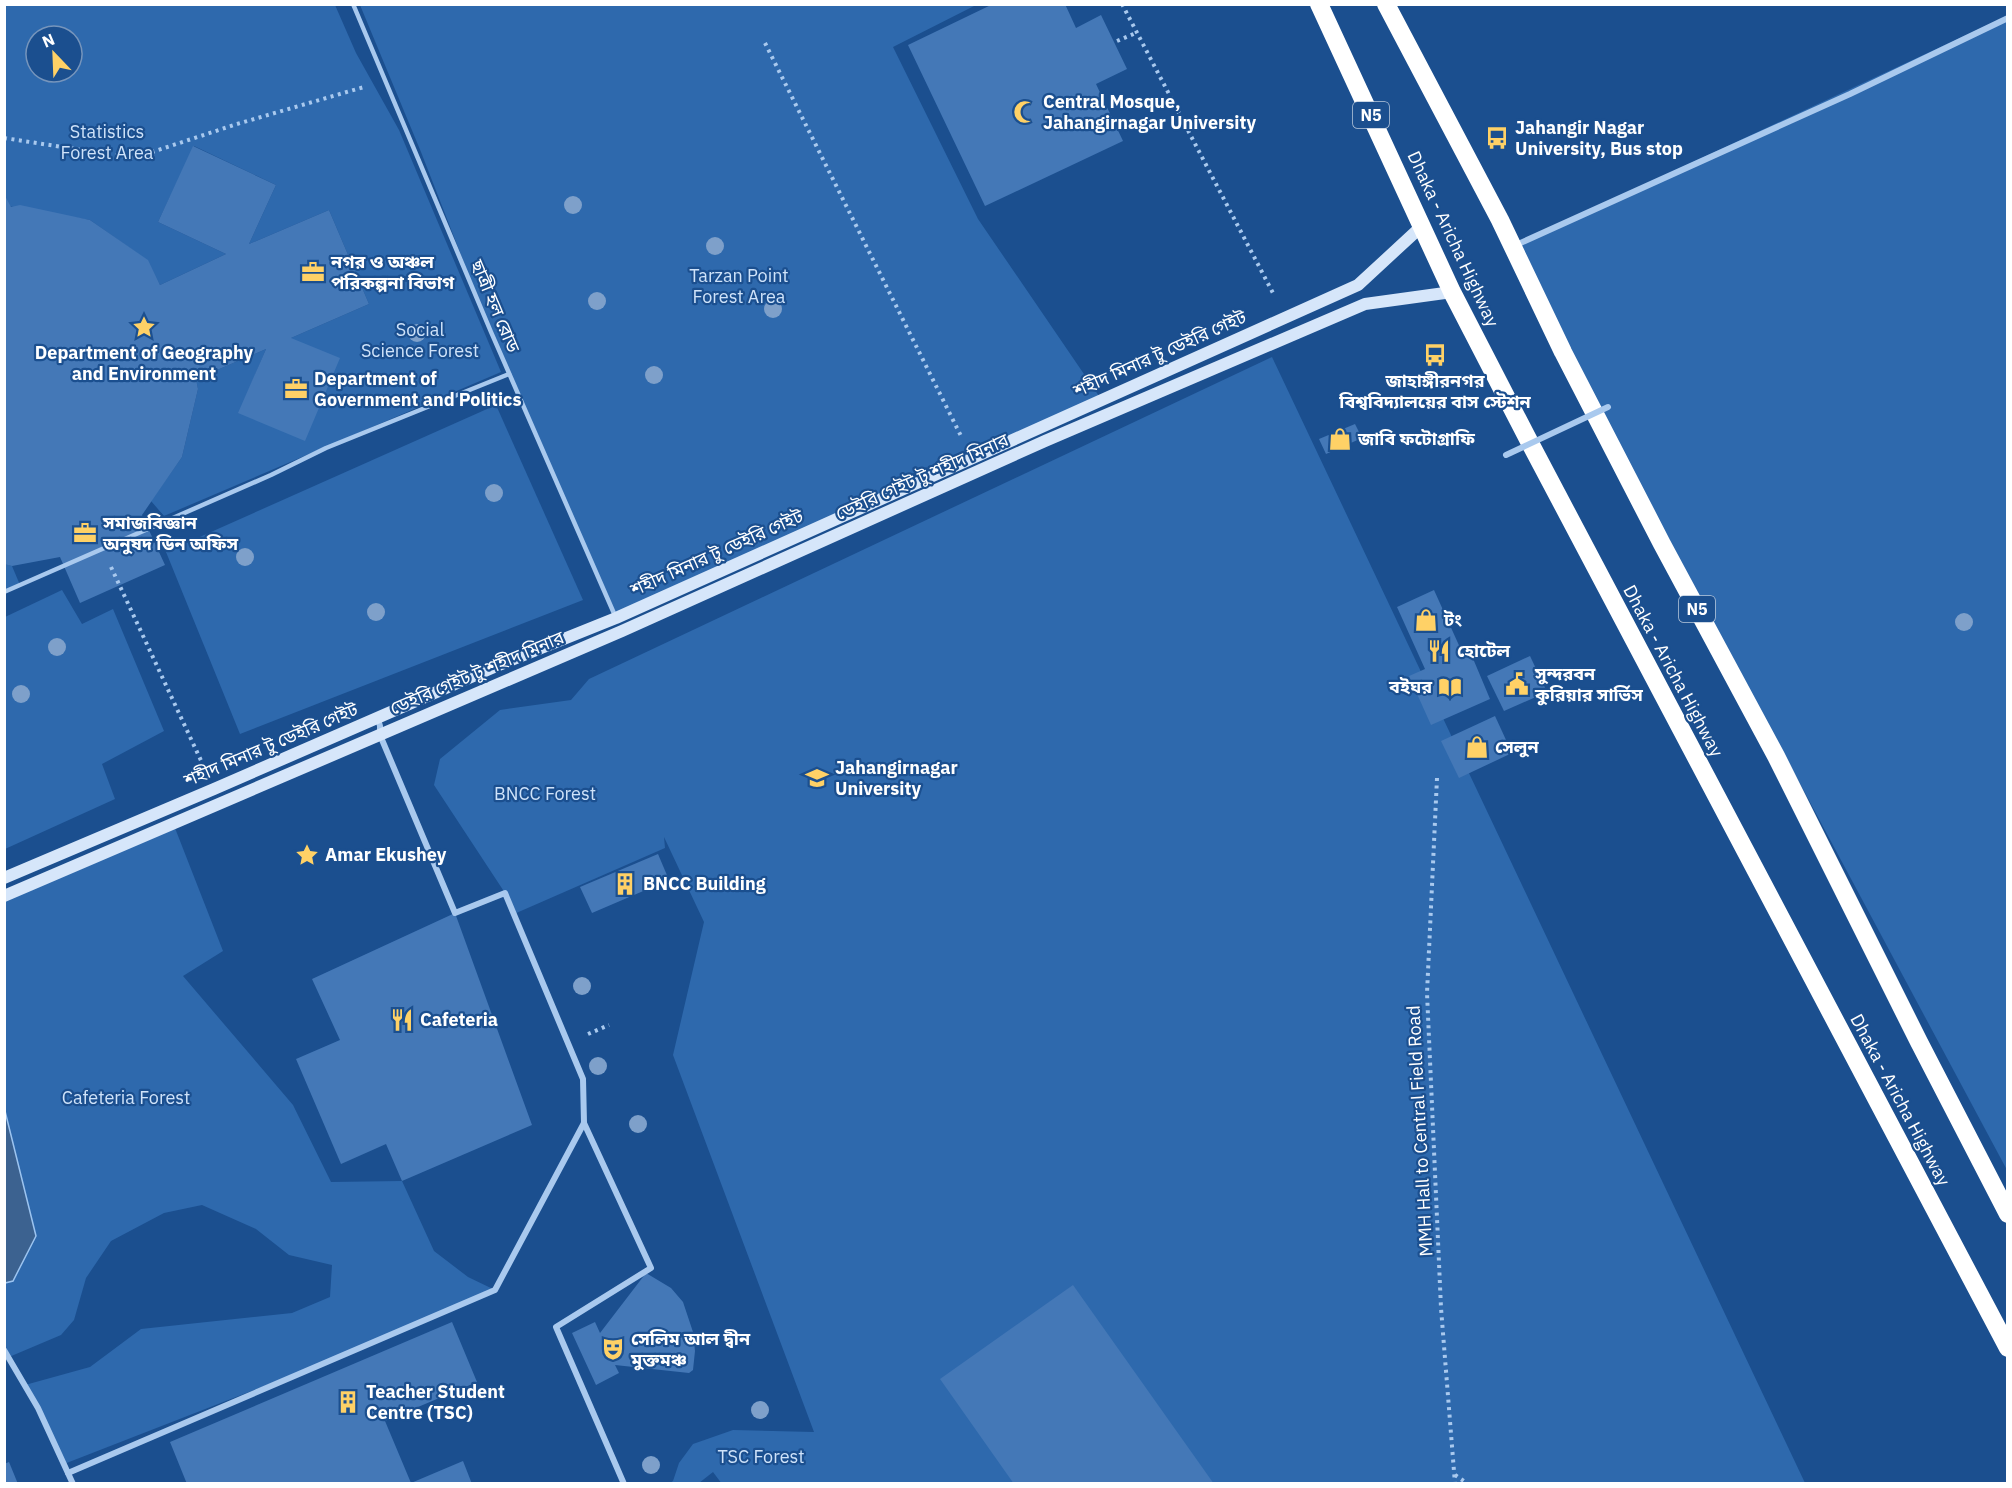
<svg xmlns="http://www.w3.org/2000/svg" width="2012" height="1488" font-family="'IBM Plex Sans','Noto Sans Bengali',sans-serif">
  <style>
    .green { fill: #2e69ad; fill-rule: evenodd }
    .water { fill: #3c6290; stroke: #9cc4f0; stroke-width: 1.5 }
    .building { fill: #4478b7 }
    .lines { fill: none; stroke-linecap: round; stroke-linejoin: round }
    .path { stroke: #a9c9ee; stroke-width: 4; stroke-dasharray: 3 4.5; stroke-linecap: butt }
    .lane { stroke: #a9c9ee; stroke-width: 4.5 }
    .street { stroke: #a9c9ee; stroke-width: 6 }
    .secondary { stroke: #d6e6fa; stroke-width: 12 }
    .highway { stroke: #fff; stroke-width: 18 }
    .street-bridge { stroke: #a9c9ee; stroke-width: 6 }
    .tree { fill: #7ea0ca }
    .labels { text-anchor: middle; stroke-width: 4.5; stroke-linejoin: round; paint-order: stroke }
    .shield { fill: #1b4f8f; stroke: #bbcadd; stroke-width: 1.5 }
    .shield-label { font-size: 16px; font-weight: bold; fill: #fff }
    .poi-label { font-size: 18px; font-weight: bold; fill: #fff; stroke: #1b4f8f; text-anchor: start }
    .park-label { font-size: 18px; fill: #cfe3fa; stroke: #1b4f8f }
    .street-label { font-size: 18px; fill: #fff; stroke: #1b4f8f }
  </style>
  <rect width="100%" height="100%" fill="#1b4f8f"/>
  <!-- green -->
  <g class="green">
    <path d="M4,5h331l21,48 43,77 102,242 -337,144 -13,-15 31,-44 16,-68 -2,-10 70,-30 -27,64 52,-75 78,-34 -40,-94 -80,34 27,-59 -82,-39 -36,76 68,32 -66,31 -13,-25 -57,-40 -82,-14 -4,-8zM36,36h36v36h-36z"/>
    <path d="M360,5h616l-83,42 85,172 123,180 -484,218 -126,-285 -70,-180z"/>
    <path d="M2007,16v1154l-495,-924z"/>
    <path d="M1272,357l533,1126 -1083,1 -9,-12 -14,11h-29l3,-2 6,-18 14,-19 40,-14 81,2 -141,-377 31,-133 -40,-85 1,11 -151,66 -9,-21 -71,-108 6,-26 60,-49 71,-10 18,-21z"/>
    <path d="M496,405l87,195 -343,134 -74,-182z"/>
    <path d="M5,564l7,2 8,19 -15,6z"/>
    <path d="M62,590l20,34 31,-15 51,122 -62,33 13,35 -110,50v-232z"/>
    <path d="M173,823l50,128 -40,25 110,129 38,77 71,-1 32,70 34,26 27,13 -164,70 -267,104 -39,-79 65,-18 51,-38 151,-16 38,-16 2,-32 -43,-10 -33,-26 -54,-24 -38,8 -53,28 -25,37 -12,42 -13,15 -52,22 -5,-7v-454z"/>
  </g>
  <!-- water -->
  <path class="water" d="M4,1107l32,129 -23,45 -8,2z"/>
  <!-- building -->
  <g class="building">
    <path d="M993,4h72l11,24 25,-13 26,54 -31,15 27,57 -138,65 -77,-161z"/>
    <path d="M193,146l83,39 -27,59 80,-34 40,94 -78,34 49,20 -35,83 -67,-28 28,-64 -70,30 2,10 -16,68 -40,58 23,50 -85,38 -20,-46 -48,9 -8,-2v-370l7,13 9,-2 70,15 58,40 12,25 66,-31 -68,-32z"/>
    <path d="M1355,424l7,14 -36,16 -7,-15z"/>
    <path d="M1434,590l28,62 7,-3 21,50 -59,26 -22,-49 16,-7 -28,-62z"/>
    <path d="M1530,656l17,36 -43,19 -17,-35z"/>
    <path d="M1495,716l17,37 -53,25 -18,-37z"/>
    <path d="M658,854l11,26 -77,33 -12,-26z"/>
    <path d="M455,913l77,212 -130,56 -16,-37 -45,20 -45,-105 44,-19 -28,-61z"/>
    <path d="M646,1273l25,15 12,14 10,30 2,19 -2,19 -4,3 -74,-8 4,8 -23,12 -24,-52 23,-11 5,11z"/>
    <path d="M1073,1285l141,199h-200l-74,-105z"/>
    <path d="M452,1322l25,60 -92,39 26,62 52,-22 9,23h-285l-17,-42z"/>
    <path d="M9,1462l9,22h-14v-20z"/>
  </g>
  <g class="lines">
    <!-- path -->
    <g class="path">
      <path d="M1122,4l152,291"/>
      <path d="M1117,41l19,-8"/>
      <path d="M765,43l196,393"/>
      <path d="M4,138l130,20 103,-34 127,-37"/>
      <path d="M111,567l93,200"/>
      <path d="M1437,778l-10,215 14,315 14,176"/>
      <path d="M588,1034l21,-9"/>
      <path d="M1455,1475l13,9"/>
    </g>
    <!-- lane -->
    <g class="lane">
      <path d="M353,4l138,328 125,286"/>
      <path d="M4,592l267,-117 55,-27 183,-74"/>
    </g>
    <!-- street -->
    <g class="street">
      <path d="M1516,245l334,-151 158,-76"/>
      <path d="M584,1123l67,145 -95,59 68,157"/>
      <path d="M4,1350l34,58 35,76"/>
      <path d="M68,1473l427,-183 89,-167 -1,-44 -78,-186 -50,20 -75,-178v-9l-2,-7"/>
    </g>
    <!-- secondary -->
    <g class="secondary">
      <path d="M4,878l210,-89 280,-122 122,-49 742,-333 65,-60"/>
      <path d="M4,896l618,-265 423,-190 320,-137 87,-12"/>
    </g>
    <!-- highway -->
    <g class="highway">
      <path d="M1319,4l133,288 78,151 478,905"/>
      <path d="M1386,4l114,216 63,132 99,192 114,212 143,286 89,172"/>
    </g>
    <!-- street-bridge -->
    <path class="street-bridge" d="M1506,455l102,-48"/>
  </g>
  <!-- trees -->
  <g class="tree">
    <circle cx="573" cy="205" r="9"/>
    <circle cx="715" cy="246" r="9"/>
    <circle cx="597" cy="301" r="9"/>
    <circle cx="773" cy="309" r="9"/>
    <circle cx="417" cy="333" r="9"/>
    <circle cx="654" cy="375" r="9"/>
    <circle cx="494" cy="493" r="9"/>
    <circle cx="245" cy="557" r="9"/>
    <circle cx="376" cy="612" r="9"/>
    <circle cx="1964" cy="622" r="9"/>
    <circle cx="57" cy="647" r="9"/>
    <circle cx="21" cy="694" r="9"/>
    <circle cx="582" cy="986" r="9"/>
    <circle cx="598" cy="1066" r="9"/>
    <circle cx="638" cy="1124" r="9"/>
    <circle cx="760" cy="1410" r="9"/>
    <circle cx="651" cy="1465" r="9"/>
  </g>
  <!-- icons -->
  <defs>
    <g id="mosque-bare" transform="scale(1.8)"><path d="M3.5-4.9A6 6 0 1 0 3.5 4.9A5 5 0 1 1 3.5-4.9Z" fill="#ffd166" stroke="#1b4f8f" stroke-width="2.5" paint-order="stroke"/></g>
    <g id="bus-bare" transform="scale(1.8)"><path d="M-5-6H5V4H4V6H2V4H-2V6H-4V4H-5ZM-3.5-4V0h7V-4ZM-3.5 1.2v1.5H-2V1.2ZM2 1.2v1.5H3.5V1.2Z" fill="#ffd166" stroke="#1b4f8f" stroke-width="2.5" paint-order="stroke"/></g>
    <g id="office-bare" transform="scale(1.8)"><path d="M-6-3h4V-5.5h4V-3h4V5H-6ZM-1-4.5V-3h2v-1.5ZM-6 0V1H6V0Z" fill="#ffd166" stroke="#1b4f8f" stroke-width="2.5" paint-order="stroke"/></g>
    <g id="sight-bare" transform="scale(1.8)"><path d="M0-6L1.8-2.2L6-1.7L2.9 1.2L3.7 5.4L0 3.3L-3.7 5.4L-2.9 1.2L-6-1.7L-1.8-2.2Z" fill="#ffd166" stroke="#1b4f8f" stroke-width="2.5" paint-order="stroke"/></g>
    <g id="shop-bare" transform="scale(1.8)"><path d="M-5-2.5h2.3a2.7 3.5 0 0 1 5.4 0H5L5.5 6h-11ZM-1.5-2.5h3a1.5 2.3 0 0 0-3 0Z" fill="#ffd166" stroke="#1b4f8f" stroke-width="2.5" paint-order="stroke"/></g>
    <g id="restaurant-bare" transform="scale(1.8)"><path d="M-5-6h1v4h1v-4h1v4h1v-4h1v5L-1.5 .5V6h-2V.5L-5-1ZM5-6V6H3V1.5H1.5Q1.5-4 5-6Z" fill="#ffd166" stroke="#1b4f8f" stroke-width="2.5" paint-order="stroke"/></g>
    <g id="civic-bare" transform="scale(1.8)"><path d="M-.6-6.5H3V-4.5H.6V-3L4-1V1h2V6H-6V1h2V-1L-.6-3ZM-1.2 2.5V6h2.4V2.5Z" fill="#ffd166" stroke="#1b4f8f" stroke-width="2.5" paint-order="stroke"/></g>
    <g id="library-bare" transform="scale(1.8)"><path d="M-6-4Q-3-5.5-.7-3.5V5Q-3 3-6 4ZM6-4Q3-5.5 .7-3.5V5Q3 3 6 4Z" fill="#ffd166" stroke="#1b4f8f" stroke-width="2.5" paint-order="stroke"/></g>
    <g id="university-bare" transform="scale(1.8)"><path d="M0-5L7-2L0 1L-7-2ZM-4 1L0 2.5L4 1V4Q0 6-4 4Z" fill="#ffd166" stroke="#1b4f8f" stroke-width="2.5" paint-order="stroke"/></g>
    <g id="building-bare" transform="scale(1.8)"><path d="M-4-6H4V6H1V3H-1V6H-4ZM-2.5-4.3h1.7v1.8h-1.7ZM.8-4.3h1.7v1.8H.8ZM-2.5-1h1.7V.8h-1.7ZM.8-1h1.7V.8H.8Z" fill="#ffd166" stroke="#1b4f8f" stroke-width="2.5" paint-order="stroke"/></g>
    <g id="theatre-bare" transform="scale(1.8)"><path d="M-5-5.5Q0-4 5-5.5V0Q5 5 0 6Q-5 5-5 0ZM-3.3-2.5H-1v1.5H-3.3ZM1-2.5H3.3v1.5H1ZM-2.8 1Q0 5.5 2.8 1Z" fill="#ffd166" stroke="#1b4f8f" stroke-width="2.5" paint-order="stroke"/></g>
  </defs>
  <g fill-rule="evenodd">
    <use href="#mosque-bare" x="1025" y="112"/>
    <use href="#bus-bare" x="1497" y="138"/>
    <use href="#office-bare" x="313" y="272"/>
    <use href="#sight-bare" x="144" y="327"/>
    <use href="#bus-bare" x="1435" y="355"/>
    <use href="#office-bare" x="296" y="389"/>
    <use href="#shop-bare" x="1340" y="439"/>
    <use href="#office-bare" x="85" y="533"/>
    <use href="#shop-bare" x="1426" y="620"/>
    <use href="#restaurant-bare" x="1439" y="651"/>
    <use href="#civic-bare" x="1517" y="684"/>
    <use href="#library-bare" x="1450" y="687"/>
    <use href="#shop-bare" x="1477" y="747"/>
    <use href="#university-bare" x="817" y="778"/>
    <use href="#sight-bare" x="307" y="855"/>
    <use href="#building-bare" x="625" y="884"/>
    <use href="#restaurant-bare" x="402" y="1020"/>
    <use href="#theatre-bare" x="613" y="1349"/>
    <use href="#building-bare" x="348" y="1402"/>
  </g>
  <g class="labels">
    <!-- shield labels -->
    <g class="shield">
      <rect x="1353" y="102" width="36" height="26" rx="4.5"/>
      <rect x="1679" y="596" width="36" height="26" rx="4.5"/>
    </g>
    <g class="shield-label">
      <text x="1371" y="121">N5</text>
      <text x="1697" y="615">N5</text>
    </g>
    <!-- poi labels -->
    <g class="poi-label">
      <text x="1043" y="108">Central Mosque,<tspan x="1043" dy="21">Jahangirnagar University</tspan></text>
      <text x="1515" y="134">Jahangir Nagar<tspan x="1515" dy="21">University, Bus stop</tspan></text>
      <text x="331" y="268">নগর ও অঞ্চল<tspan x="331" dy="21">পরিকল্পনা বিভাগ</tspan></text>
      <text x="144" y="359" text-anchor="middle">Department of Geography<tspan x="144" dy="21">and Environment</tspan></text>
      <text x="314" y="385">Department of<tspan x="314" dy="21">Government and Politics</tspan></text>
      <text x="1435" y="387" text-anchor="middle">জাহাঙ্গীরনগর<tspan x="1435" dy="21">বিশ্ববিদ্যালয়ের বাস স্টেশন</tspan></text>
      <text x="1358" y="445">জাবি ফটোগ্রাফি</text>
      <text x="103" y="529">সমাজবিজ্ঞান<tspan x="103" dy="21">অনুষদ ডিন অফিস</tspan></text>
      <text x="1444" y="626">টং</text>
      <text x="1457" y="657">হোটেল</text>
      <text x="1535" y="680">সুন্দরবন<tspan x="1535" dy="21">কুরিয়ার সার্ভিস</tspan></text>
      <text x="1432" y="693" text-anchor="end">বইঘর</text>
      <text x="1495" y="753">সেলুন</text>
      <text x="835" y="774">Jahangirnagar<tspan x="835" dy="21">University</tspan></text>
      <text x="325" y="861">Amar Ekushey</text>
      <text x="643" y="890">BNCC Building</text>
      <text x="420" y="1026">Cafeteria</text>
      <text x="631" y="1345">সেলিম আল দ্বীন<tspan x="631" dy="21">মুক্তমঞ্চ</tspan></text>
      <text x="366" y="1398">Teacher Student<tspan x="366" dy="21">Centre (TSC)</tspan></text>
    </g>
    <!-- park labels -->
    <g class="park-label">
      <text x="107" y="138">Statistics<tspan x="107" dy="21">Forest Area</tspan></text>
      <text x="739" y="282">Tarzan Point<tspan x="739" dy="21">Forest Area</tspan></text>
      <text x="420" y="336">Social<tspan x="420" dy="21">Science Forest</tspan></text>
      <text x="545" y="800">BNCC Forest</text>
      <text x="126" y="1104">Cafeteria Forest</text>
      <text x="761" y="1463">TSC Forest</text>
    </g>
    <!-- street labels -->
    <g class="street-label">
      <text transform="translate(1453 239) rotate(65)" y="6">Dhaka - Aricha Highway</text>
      <text transform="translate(495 306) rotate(67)" y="6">ছাত্রী হল রোড</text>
      <text transform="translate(1160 354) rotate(-24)" y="6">শহীদ মিনার টু ডেইরি গেইট</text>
      <text transform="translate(922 477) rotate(-24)" y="6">ডেইরি গেইট টু শহীদ মিনার</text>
      <text transform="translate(717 553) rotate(-24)" y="6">শহীদ মিনার টু ডেইরি গেইট</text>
      <text transform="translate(1673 671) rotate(62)" y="6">Dhaka - Aricha Highway</text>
      <text transform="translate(477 673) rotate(-23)" y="6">ডেইরি গেইট টু শহীদ মিনার</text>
      <text transform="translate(271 745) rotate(-23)" y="6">শহীদ মিনার টু ডেইরি গেইট</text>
      <text transform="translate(1900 1100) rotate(62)" y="6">Dhaka - Aricha Highway</text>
      <text transform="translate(1420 1131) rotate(-93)" y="6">MMH Hall to Central Field Road</text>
    </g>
  </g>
  <!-- border -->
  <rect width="2012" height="1488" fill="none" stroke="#ffffff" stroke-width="12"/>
  <!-- north arrow -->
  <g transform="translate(54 54) rotate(337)"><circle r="28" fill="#1b4f8f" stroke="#7695bc" stroke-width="1.5"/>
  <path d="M0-4.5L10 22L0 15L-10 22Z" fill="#ffd166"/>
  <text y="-9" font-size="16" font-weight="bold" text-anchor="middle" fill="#ffffff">N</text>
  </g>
</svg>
